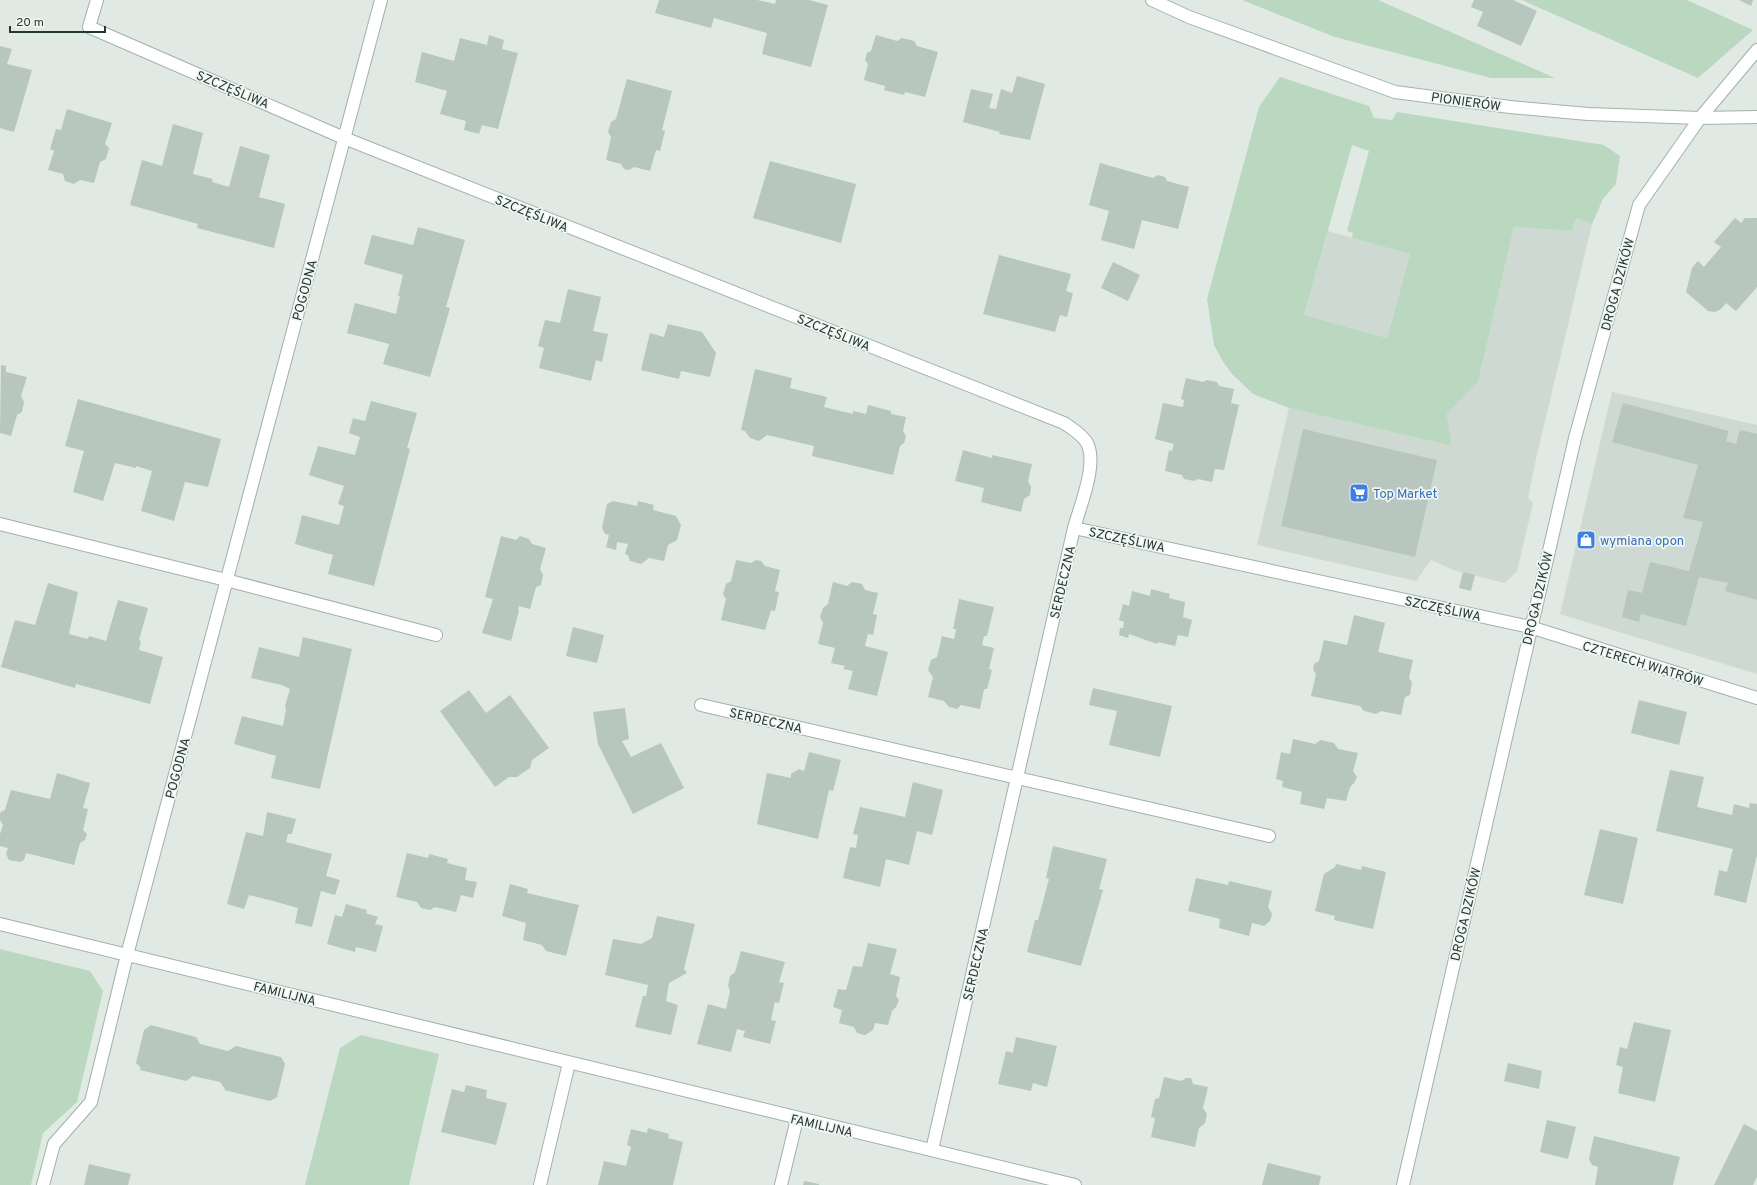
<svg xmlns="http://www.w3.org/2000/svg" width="1757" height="1185" font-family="Overpass,sans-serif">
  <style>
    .built { fill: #ced9d3 }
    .green { fill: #bad8c0; fill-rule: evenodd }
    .building { fill: #b8c6c0 }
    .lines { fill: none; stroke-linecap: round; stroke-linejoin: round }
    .service-casing { stroke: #a3b0aa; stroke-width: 14 }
    .minor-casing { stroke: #a3b0aa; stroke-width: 14 }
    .secondary-casing { stroke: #a0b4ab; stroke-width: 14 }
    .service { stroke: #fff; stroke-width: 12 }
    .minor { stroke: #fff; stroke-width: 12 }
    .secondary { stroke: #fff; stroke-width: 12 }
    .labels { text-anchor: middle; stroke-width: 3.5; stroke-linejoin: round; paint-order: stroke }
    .street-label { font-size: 13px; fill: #223730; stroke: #f0f6f2 }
    .shop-label { font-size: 13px; fill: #366cbe; stroke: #f0f6f2; text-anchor: start }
  </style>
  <rect width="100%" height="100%" fill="#e0e9e4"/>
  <!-- built -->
  <g class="built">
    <path d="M1576,218l16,6 -56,235 -8,39 5,5 -16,68 -12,12 -49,-12 -25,-11 -15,21 -159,-36 32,-137 163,38 -5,-32 31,-32 36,-155 58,4z"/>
    <path d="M1328,231l82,23 -23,84 -83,-23z"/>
    <path d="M1612,392l145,33v249l-197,-60z"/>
  </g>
  <!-- green -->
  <g class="green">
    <path d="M1242,0h136l177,78h-64l-156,-41z"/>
    <path d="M1522,0h165l66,30 -55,48z"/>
    <path d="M1280,77l89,29 5,12 18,2 5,-8 207,33 16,11 -4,28 -13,15 -11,25 -16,-6 -4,13 -58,-4 -36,155 -31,32 5,32 -163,-38 -36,-14 -21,-20 -10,-14 -8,-15 -7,-46 52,-192zM1352,145l17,6 -22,80 6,2 -1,5 58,16 -23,84 -83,-23z"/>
    <path d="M0,949l90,22 13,20 -26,111 -34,31 -12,52h-31z"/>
    <path d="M361,1035l78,19 -30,131h-104l35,-137z"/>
  </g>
  <!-- building -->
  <g class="building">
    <path d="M659,0h98l18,4 1,-4h33l19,5 -17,62 -49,-13 5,-21 -53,-15 -3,10 -56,-15z"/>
    <path d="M1474,0h39l24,11 -16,35 -44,-20 6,-14 -12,-5z"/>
    <path d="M1739,0h14l-2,6z"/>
    <path d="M489,35l15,5 -2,9 16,4 -20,76 -16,-4 -3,9 -15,-4 2,-9 -26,-7 7,-23 -32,-9 7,-30 32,9 6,-23 27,7z"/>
    <path d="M876,35l21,6 5,-3 12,3 3,5 21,6 -13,45 -20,-5 -1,3 -20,-5 1,-4 -21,-6 4,-16 -3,-4 2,-7 4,-2z"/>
    <path d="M0,46l12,3 -5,15 25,6 -18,62 -14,-4z"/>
    <path d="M1017,76l28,8 -15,56 -31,-6 1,-2 -37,-10 8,-33 22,5 -4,14 7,1 5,-20 11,4z"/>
    <path d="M627,79l45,12 -10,39 3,1 -5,20 -4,-1 -6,21 -16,-4 -5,3 -5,-1 -3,-5 -15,-4 5,-23 -3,-5 3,-10 5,-3z"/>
    <path d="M67,109l45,14 -7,21 4,4 -3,11 -6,3 -6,21 -14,-3 -6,4 -9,-3 -2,-7 -15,-4 6,-19 -4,-2 6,-20 5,1z"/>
    <path d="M173,124l30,9 -10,41 20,5 -1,3 17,5 11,-41 30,9 -11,42 26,7 -11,44 -77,-20 1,-4 -68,-19 12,-45 20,6z"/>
    <path d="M770,161l86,23 -15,59 -88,-25z"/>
    <path d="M1100,163l53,15 5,-3 7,2 2,4 22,6 -11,42 -36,-9 -8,29 -33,-9 8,-29 -20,-6z"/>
    <path d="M1735,218l6,5 4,-5h12v69l-21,24 -10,-8 -5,6 -6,3 -7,-1 -22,-19 6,-24 6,-7 6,6 17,-20 -7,-5z"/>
    <path d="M418,227l47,13 -19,67 4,1 -20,69 -47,-13 6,-20 -42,-11 8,-30 41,11 4,-18h-2l5,-21 -39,-11 8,-29 41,10z"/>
    <path d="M999,255l72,19 -5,17 7,2 -6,24 -7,-2 -5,17 -72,-18z"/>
    <path d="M1113,262l27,13 -12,26 -27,-13z"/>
    <path d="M568,289l33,8 -8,34 15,3 -6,28 -6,-2 -5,21 -52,-13 5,-20 -6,-2 7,-26 15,3z"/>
    <path d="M668,324l34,8 14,21 -6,24 -29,-6 -2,8 -38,-9 9,-37 14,4z"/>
    <path d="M1,365l5,1v6l21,5 -6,19 3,6 -2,10 -5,3 -6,21 -11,-3z"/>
    <path d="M755,369l37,9 -2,10 37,9 -3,10 29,7v-3l13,3 2,-9 23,6v3l15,3 -3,14 3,5 -2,7 -4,3 -7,29 -81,-19 2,-10 -47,-11 -8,6 -9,-3 -5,-7 -4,-1z"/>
    <path d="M1186,378l17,4 4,-2 10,2 2,4 15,3 -3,14 8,2 -15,65 -9,-1 -3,13 -14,-3 -4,2 -10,-2 -2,-4 -17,-4 4,-21 3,1 2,-7 -19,-5 8,-36 20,4 1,-7 -3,-1z"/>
    <path d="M78,399l143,40 -13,48 -23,-5 -11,39 -33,-10 11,-40 -16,-5v2l-21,-5 -12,38 -30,-9 11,-41 -19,-5z"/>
    <path d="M371,401l46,12 -10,35 3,1 -36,137 -46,-12 5,-19 -38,-11 7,-29 37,10 5,-19 -6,-2 6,-18 -35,-11 9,-29 37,9 5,-18 -11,-4 4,-15 12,3z"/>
    <path d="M1623,403l106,28 -3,10 10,3 4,-14 17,4v166l-32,-9 3,-8 -29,-6 -13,49 -45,-12 -2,8 -17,-5 6,-27 14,3 8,-31 39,9 14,-49 -20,-4 15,-53 -86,-23z"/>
    <path d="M1303,429l134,31 -22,97 -134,-31z"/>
    <path d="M963,450l29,8v-3l40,9 -4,17 3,6 -1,8 -6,4 -3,13 -40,-10 3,-14 -29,-7z"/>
    <path d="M613,501l24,5 1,-5 16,4 -1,5 23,6 5,9 -4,15 -9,5 -4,16 -15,-3 -8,6 -11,-3 -2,-6 -3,-1 3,-10 -11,-2 -1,8 -10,-3 3,-12 -4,-1 -3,-6 5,-24z"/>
    <path d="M501,536l15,4 4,-4 9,3 3,5 14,4 -6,21 3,6 -2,10 -5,2 -6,22 -11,-3 -1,5h1l-8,30 -29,-8 11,-34 -8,-2z"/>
    <path d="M736,560l15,3 5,-3 5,1 4,5 15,4 -5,21 4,1 -4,19 -4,-1 -6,20 -44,-10 5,-21 -3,-5 3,-10 5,-3z"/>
    <path d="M1463,572l12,3 -4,16 -12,-3z"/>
    <path d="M833,582l14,4 5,-4 10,2 3,6 13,3 -5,21 4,1 -4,20 -5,-1 -3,12 23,6 -11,44 -29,-7 5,-18 -10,-2 2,-3 -14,-3 4,-15 -17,-4 5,-21 -3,-6 3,-9 5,-4z"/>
    <path d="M48,583l30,9 -9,42 19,5 1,-3 17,5 12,-41 30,8 -9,32 2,1 -2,9 24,7 -13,47 -74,-20 -1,4 -74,-21 14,-47 20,5z"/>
    <path d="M1151,589l19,5 -1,4 16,4 -2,15 9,3 -4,17 -10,-2 -3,11 -17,-4 -1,2 -28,-10 -1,4 -9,-3 1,-7h3l1,-6 -5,-2 4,-16 6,2 3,-15 18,5z"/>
    <path d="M959,599l35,8 -7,29h-3l-2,9 12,3 -5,21 3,1 -5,19h-3l-4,20 -19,-4 -4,4 -8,-2 -5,-6 -16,-4 5,-20 -5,-7 3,-10 6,-3 5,-21 12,3 2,-10h-3z"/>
    <path d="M1354,615l31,8 -7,29 35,8 -4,18 3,4 -2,13 -5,2 -4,18 -20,-4 -5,3 -12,-3 -4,-5 -49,-10 5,-22 -3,-5 1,-5 5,-3 5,-21 23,5z"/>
    <path d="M573,627l31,8 -7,28 -31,-7z"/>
    <path d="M303,637l49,12 -32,140 -49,-11 5,-22 -42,-12 8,-28 41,10 3,-17 -1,-3 5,-17 -8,-4 -31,-7 8,-31 40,10z"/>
    <path d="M1093,688l79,18 -12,51 -51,-12 8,-34 -28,-6z"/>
    <path d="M469,690l17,23 24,-18 39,53 -17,12 -2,8 -13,9h-8l-14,10 -55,-76z"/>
    <path d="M1639,700l48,12 -8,33 -48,-12z"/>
    <path d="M625,708l4,31 -7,2 9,16 30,-14 23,45 -51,26 -35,-70 -5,-32z"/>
    <path d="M1293,739l22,5 6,-4 13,3 4,6 20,4 -5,18 4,6 -3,6 -4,4 -4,14 -19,-3 -3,11 -24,-5 2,-12 -20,-5 1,-6 -7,-2 5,-27 9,2z"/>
    <path d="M809,752l32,8 -8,31 -4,-1 -11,49 -61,-15 10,-51 24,5v-4l8,-5 5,2z"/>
    <path d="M1670,770l34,7 -7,30 35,8 2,-11 15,4 1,-5 7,1v51l-11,48 -32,-8 5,-25 8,2 6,-23 -77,-18z"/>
    <path d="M57,773l33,10 -7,25 5,1 -5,21 4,4 -2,6 -5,3 -6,22 -48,-12 -2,7 -4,2 -11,-2 -3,-6 2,-6 -8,-2v-12l3,-9 -3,-5v-6l1,-2 4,-2 6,-20 39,9z"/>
    <path d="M913,782l30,8 -11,45 -15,-4 -8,34 -23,-6 -6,28 -37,-9 7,-31 6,1 2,-13 -5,-1 7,-27 45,10z"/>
    <path d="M267,812l29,7 -4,15h-4l-2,8 46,12 -6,22 14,4 -5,15 -14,-4 -9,36 -17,-4 3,-15 -25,-7 -24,-6 -5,14 -17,-5 19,-72 17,4z"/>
    <path d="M1600,829l38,9 -15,66 -39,-9z"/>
    <path d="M1053,846l54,13 -8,30 4,1 -22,76 -54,-14 8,-32h3l11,-41 -3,-1z"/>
    <path d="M407,853l21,5 1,-4 19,5 -1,4 20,5 -2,12 12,2 -4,16 -12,-3 -5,17 -21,-5 -5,3 -9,-2 -4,-6 -21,-5z"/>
    <path d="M1336,864l25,6 1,-4 24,6 -13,57 -39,-9 1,-4 -20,-5 9,-37 11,-7z"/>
    <path d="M1196,878l32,7 1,-4 43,10 -4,16 4,7 -2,7 -6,5 -12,-3 -3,13 -30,-8 1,-9 -32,-8z"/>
    <path d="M510,884l18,5 -1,4 52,12 -13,51 -20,-5 -4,-6 -19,-5 3,-17 -24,-7z"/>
    <path d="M346,904l21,6 -1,3 12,4 -3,7 8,2 -7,26 -20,-5 -1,5 -28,-8 8,-29 7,2z"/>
    <path d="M657,916l38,8 -11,45 3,4 -18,10 -3,18 12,4 -7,30 -36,-8 8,-31h3l2,-11 -43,-10 8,-36 28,5 11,-6z"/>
    <path d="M868,943l29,6 -7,25 10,3 -4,19 3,4 -3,7 -4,4 -4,14 -13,-2 -2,7 -8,5 -8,-2 -3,-6 -15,-4 3,-13 -9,-3 5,-18 8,1 7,-24 9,1z"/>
    <path d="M741,951l44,11 -6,20 5,1 -5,20 -4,-1 -4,18 5,1 -6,23 -27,-7 2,-6 -8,-2 -6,23 -34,-8 11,-40 18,5 4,-18 -2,-5 2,-10 5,-4z"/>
    <path d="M1634,1022l37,8 -16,72 -37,-9 5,-26 -7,-2 4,-18 7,2z"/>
    <path d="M151,1025l45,12 4,7 28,7 8,-5 45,11 4,7 -8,33 -7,4 -46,-11 1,-1 -5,-7 -27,-6 -7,5 -46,-11 1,-2 -5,-5 8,-33z"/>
    <path d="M1016,1037l41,9 -10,41 -14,-4 -2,8 -33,-7 8,-33 7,2z"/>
    <path d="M1508,1063l34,8 -3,18 -35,-8z"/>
    <path d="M1164,1077l17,4 5,-3h5l2,6 15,3 -5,21 4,6 -2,9 -6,5 -4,19 -44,-10 4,-19 -4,-1 4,-18 4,-1z"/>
    <path d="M466,1085l21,5 -1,8 21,5 -11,42 -55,-13 11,-43 12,3z"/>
    <path d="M1547,1120l29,7 -8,32 -28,-7z"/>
    <path d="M1744,1124l13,7v46l-4,8h-39z"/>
    <path d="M648,1128l21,6 -1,4 15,4 -10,43h-75l6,-24 22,5 5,-19 -4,-2 4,-16 16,4z"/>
    <path d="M1594,1136l86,21 -7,28h-78l3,-18 -6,-2 -3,-6z"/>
    <path d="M1268,1163l53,13 -2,9h-57z"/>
    <path d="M89,1164l42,10 -3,11h-44z"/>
    <path d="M804,1181l15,3v1h-16z"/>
  </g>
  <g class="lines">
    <!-- service casing -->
    <g class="service-casing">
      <g id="service">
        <path d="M226,580l210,55"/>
        <path d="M43,1185l11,-41 37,-42 36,-147"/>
        <path d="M781,1185l16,-66"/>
      </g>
    </g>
    <!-- minor casing -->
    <g class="minor-casing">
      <g id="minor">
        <path d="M97,0l-8,27 255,111 720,285c7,5 18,11 23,20 11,21 -7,63 -13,85l-142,622"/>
        <path d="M0,524l226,56"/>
        <path d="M1074,528l456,99 227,71"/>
        <path d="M701,705l568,131"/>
        <path d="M0,924l1075,261"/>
        <path d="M127,955l254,-955"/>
        <path d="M540,1185l29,-122"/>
        <path d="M1403,1185l172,-747 64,-233 61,-87 57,-68"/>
      </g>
    </g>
    <!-- secondary casing -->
    <g class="secondary-casing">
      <path id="secondary" d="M1152,0l37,17 206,75 115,15 78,7 112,4 57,-1"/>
    </g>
    <!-- service -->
    <use href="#service" class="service"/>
    <!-- minor -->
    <use href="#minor" class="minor"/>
    <!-- secondary -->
    <use href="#secondary" class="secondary"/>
  </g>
  <!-- icons -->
  <defs>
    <g id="supermarket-square" transform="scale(1)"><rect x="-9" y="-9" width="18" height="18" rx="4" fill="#3f7fe0" stroke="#f0f6f2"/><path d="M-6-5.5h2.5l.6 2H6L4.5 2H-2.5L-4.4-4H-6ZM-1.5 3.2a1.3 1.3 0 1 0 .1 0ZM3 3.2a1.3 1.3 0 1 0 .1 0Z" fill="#fff"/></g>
    <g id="shop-square" transform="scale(1)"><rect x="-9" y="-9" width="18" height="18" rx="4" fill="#3f7fe0" stroke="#f0f6f2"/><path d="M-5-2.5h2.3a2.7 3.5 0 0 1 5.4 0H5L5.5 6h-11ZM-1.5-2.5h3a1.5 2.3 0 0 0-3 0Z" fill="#fff"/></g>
  </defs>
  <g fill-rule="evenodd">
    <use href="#supermarket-square" x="1359" y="493"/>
    <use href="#shop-square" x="1586" y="540"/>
  </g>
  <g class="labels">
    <!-- street labels -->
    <g class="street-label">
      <text transform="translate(233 89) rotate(23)" y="5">SZCZĘŚLIWA</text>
      <text transform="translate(1466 101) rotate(8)" y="5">PIONIERÓW</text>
      <text transform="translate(532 213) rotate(22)" y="5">SZCZĘŚLIWA</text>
      <text transform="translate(1617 284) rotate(-75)" y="5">DROGA DZIKÓW</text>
      <text transform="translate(304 290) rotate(-75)" y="5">POGODNA</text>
      <text transform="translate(834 332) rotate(22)" y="5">SZCZĘŚLIWA</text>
      <text transform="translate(1127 539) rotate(12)" y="5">SZCZĘŚLIWA</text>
      <text transform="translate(1062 582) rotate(-77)" y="5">SERDECZNA</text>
      <text transform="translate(1537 598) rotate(-77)" y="5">DROGA DZIKÓW</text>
      <text transform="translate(1443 608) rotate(12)" y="5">SZCZĘŚLIWA</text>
      <text transform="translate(1643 663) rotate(17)" y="5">CZTERECH WIATRÓW</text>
      <text transform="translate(766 720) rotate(13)" y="5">SERDECZNA</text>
      <text transform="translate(177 768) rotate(-75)" y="5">POGODNA</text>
      <text transform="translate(1465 914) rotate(-77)" y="5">DROGA DZIKÓW</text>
      <text transform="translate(975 964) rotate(-77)" y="5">SERDECZNA</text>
      <text transform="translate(285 993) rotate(14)" y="5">FAMILIJNA</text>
      <text transform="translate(822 1125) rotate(13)" y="5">FAMILIJNA</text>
    </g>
    <!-- shop labels -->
    <g class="shop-label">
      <text x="1373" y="498">Top Market</text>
      <text x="1600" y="545">wymiana opon</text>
    </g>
  </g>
  <!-- scale -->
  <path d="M10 26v6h95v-6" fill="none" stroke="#223730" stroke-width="2"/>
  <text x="16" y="26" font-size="12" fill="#223730" stroke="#f0f6f2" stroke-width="3" paint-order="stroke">20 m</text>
</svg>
